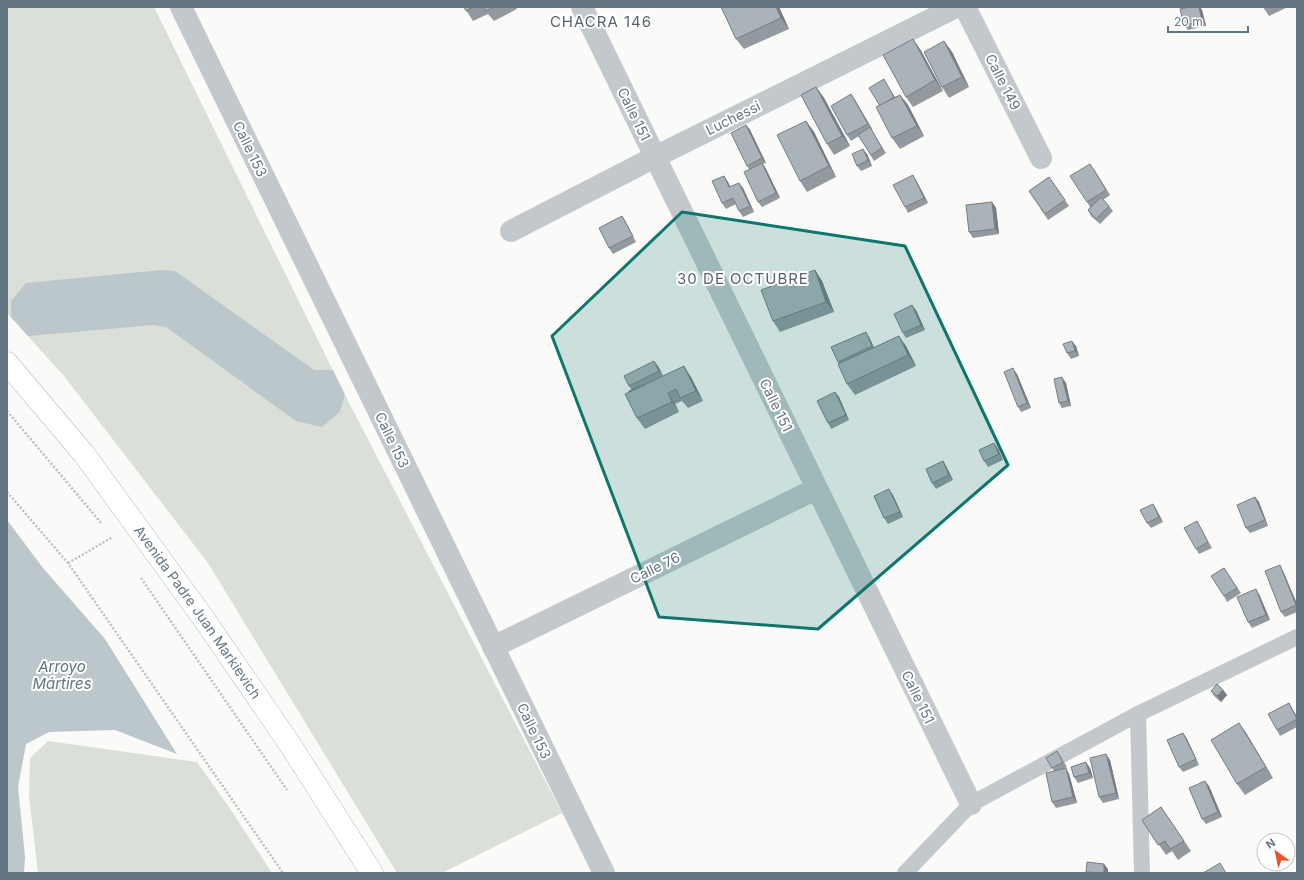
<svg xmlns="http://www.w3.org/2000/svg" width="1304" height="880" font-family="Inter,sans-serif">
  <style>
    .green { fill: #dadfd7 }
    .water { fill: #bbc7cb }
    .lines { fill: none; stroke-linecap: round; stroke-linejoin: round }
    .secondary-casing { stroke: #b3babf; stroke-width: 23 }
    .path { stroke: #bbbfc2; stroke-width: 2.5; stroke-dasharray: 2 2; stroke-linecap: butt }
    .service { stroke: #c3c8cc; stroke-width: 16 }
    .minor { stroke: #c3c8cc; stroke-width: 22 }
    .secondary { stroke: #fff; stroke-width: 22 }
    .wall { fill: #929a9f }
    .shaded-wall { fill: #777d82 }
    .building { fill: #aab3b9; stroke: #777d82 }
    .marked { fill: #0f766e; fill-opacity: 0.2; stroke: #0f766e; stroke-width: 3; stroke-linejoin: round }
    .labels { text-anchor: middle; stroke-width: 4; stroke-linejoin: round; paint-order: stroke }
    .street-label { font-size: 14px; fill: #657683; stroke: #fff }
    .neighbourhood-label { font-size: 15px; letter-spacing: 1px; fill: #57646e; stroke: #fff }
    .water-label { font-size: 15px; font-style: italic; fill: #60757c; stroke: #fff }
  </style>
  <rect width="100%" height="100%" fill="#fafaf8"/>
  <!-- green -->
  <g class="green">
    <path d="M7,7h147l191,388 217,418 -120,60h-45l-189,-310 -144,-187 -57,-63z"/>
    <path d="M48,741l149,21 32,45 43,66h-234l-9,-77 1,-38z"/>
  </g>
  <!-- water -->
  <g class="water">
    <path d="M162,270l13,1 139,99h19l12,25 -5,17 -18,15 -26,-6 -130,-94 -13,-2 -125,11 -17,-19v-16l15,-18z"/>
    <path d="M7,520l36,48 62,71 72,115 -62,-24 -66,2 -23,12 -8,43 7,70 -1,16h-17z"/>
  </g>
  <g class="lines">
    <!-- secondary casing -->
    <g class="secondary-casing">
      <g id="secondary">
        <path id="s1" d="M7,363l77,91 120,165 87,127 81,127"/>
      </g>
    </g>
    <!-- path -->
    <g class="path">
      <path d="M7,411l95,113"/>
      <path d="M7,492l61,71 215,310"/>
      <path d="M68,563l45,-26"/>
      <path d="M141,578l146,212"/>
    </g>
    <!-- service -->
    <g class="service">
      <path d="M1138,714l4,159"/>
      <path d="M905,873l66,-69 167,-90 159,-77"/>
    </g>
    <!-- minor -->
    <g class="minor">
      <path d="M181,7l423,866"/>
      <path d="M582,7l389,797"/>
      <path d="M965,7l76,151"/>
      <path d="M511,231l144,-74 301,-150"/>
      <path d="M493,647l323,-158"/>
    </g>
    <!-- secondary -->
    <use href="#secondary" class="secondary"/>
  </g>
  <!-- wall -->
  <g class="wall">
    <path d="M464,7h52l1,2 -23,12 -6,-7 -15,7z"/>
    <path d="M779,7l10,22 -45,20 -8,-10z"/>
    <path d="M1189,7h11l2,3 4,16 -18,4 -4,-5z"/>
    <path d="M1263,7h25l-19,9z"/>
    <path d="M944,41l8,11 17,35 -20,11 -7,-11z"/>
    <path d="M920,49l23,42 -30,16 -7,-10z"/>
    <path d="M887,85l8,12 5,-2 8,10 16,31 -24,13 -8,-11z"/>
    <path d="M816,87l8,11 26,48 -16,9 -7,-11z"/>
    <path d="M851,94l4,6 17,29 -1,1 15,23 -12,8 -15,-25 -8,5 -4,-6z"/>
    <path d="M806,121l8,11 22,45 -29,15 -7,-11z"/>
    <path d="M746,125l4,5 16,33 -3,1 3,5 14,29 -18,9 -4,-5 -9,-33 -2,-3z"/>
    <path d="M867,154l5,12 -11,5 -4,-5z"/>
    <path d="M1094,169l16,26 -7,5 6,6 4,5 -13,13 -9,-8 -3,-6 2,-3 -3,-5z"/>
    <path d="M1049,177l20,29 -21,14 -19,-29z"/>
    <path d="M916,180l12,23 -20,10 -3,-6z"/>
    <path d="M728,182l2,5 9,-4 4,5 11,24 -11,5 -4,-6 -3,-7 -10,5 -4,-6z"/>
    <path d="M992,202l4,6 3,26 -26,4 -4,-6z"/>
    <path d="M622,216l4,6 10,20 -23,12 -4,-6z"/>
    <path d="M815,270l7,11 12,31 -54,20 -7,-11z"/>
    <path d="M916,310l9,20 -19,8 -3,-5z"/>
    <path d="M869,337l5,10 32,-1 10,20 -61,29 -8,-11 -9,-22z"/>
    <path d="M1076,346l3,10 -8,3 -4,-6z"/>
    <path d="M658,366l5,10 28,1 12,24 -15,7 -6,-7 -7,3 4,8 -34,17 -8,-11 -8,-26 3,-2 -3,-4z"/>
    <path d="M1017,374l14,34 -10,4 -3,-5z"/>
    <path d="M1066,383l5,23 -9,2 -3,-5z"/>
    <path d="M835,392l4,5 10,23 -18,9 -3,-6z"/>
    <path d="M994,443l4,6 5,11 -15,7 -4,-6z"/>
    <path d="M943,461l3,5 7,14 -17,9 -4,-6z"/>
    <path d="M893,495l10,22 -15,7 -4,-6z"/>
    <path d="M1255,497l4,5 9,24 -18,7 -4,-5z"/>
    <path d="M1153,504l3,5 7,13 -12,6 -4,-5z"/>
    <path d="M1197,521l3,6 12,21 -13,6 -3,-5z"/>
    <path d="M1224,568l17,25 -14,9 -3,-6z"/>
    <path d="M1283,571l14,33v8l-12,5 -4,-5z"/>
    <path d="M1259,594l11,26 -18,8 -4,-6z"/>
    <path d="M1223,690l4,5 -6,7 -7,-6 -3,-5z"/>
    <path d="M1289,703l8,14v10l-17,9 -3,-6z"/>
    <path d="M1239,723l7,10 27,45 -28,17 -8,-11z"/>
    <path d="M1183,733l4,6 12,26 -16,7 -4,-5z"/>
    <path d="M1057,751l10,16 -2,1 4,6 8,29 -21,5 -4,-6 2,-31 -8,-13z"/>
    <path d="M1110,760l9,39 -16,4 -4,-6z"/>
    <path d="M1090,768l3,10 -15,5 -4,-6z"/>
    <path d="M1209,786l13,31 -16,7 -4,-5z"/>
    <path d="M1161,807l30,44 -13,9 -6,-9 -6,4 -24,-35z"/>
  </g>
  <!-- shaded-wall -->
  <g class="shaded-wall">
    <path d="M776,7h3l10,22 -8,-11z"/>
    <path d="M1199,7h1l2,3 4,16 -4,-5z"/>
    <path d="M913,39l7,10 23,42 -8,-11z"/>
    <path d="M944,41l8,11 17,35 -7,-10z"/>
    <path d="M816,87l8,11 26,48 -8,-10z"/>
    <path d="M851,94l4,6 17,29 -4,-5z"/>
    <path d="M900,95l8,10 16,31 -7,-10z"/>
    <path d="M806,121l8,11 22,45 -7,-11z"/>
    <path d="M746,125l4,5 16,33 -4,-5z"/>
    <path d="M863,149l4,5 5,12 -4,-6z"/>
    <path d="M762,163l4,6 14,29 -4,-5z"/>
    <path d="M913,175l3,5 12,23 -4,-5z"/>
    <path d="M724,176l4,6 5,10 -4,-5z"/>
    <path d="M739,183l4,5 11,24 -4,-6z"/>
    <path d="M992,202l4,6 3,26 -4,-5z"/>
    <path d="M815,270l7,11 12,31 -8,-10z"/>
    <path d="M912,305l4,5 9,20 -4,-5z"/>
    <path d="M866,332l3,5 7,15 -4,-6z"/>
    <path d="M899,336l7,10 10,20 -8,-11z"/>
    <path d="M1072,341l4,5 3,10 -4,-5z"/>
    <path d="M654,361l4,5 5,10 -4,-5z"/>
    <path d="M684,366l7,11 12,24 -7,-10z"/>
    <path d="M1013,368l4,6 14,34 -4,-5z"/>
    <path d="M1062,377l4,6 5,23 -3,-5z"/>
    <path d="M835,392l4,5 10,23 -3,-5z"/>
    <path d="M668,393l7,11 4,8 -7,-10z"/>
    <path d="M994,443l4,6 5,11 -4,-6z"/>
    <path d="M943,461l3,5 7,14 -4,-5z"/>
    <path d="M889,489l4,6 10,22 -3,-5z"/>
    <path d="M1255,497l4,5 9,24 -3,-6z"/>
    <path d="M1153,504l3,5 7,13 -4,-5z"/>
    <path d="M1280,565l3,6 14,33v3z"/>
    <path d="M1256,589l3,5 11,26 -4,-5z"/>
    <path d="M1223,690l4,5 -6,7 -4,-6z"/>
    <path d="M1289,703l8,14v2z"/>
    <path d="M1239,723l7,10 27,45 -7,-11z"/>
    <path d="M1183,733l4,6 12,26z"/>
    <path d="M1106,754l4,6 9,39 -3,-6z"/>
    <path d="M1086,762l4,6 3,10 -4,-5z"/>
    <path d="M1066,768l3,6 8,29 -4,-6z"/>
    <path d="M1205,781l4,5 13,31 -4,-5z"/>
    <path d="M1104,864l4,5v4h-4z"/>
  </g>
  <!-- building -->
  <g class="building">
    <path d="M464,7h9l-7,4z"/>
    <path d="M484,7h10l-8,4z"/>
    <path d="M721,7h55l5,11 -45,21z"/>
    <path d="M1189,7h10l3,14 -18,4 -4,-16z"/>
    <path d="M913,39l22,41 -29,17 -23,-42z"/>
    <path d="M944,41l18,36 -20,10 -18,-35z"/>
    <path d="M884,79l10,18 -14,9 -11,-18z"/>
    <path d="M816,87l26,49 -15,8 -26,-49z"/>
    <path d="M851,94l17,30 -21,11 -16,-29z"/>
    <path d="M900,95l17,31 -25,12 -16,-31z"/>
    <path d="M806,121l23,45 -29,15 -23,-46z"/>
    <path d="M746,125l16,33 -15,8 -16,-33z"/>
    <path d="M870,127l12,21 -11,7 -13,-20z"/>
    <path d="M863,149l5,11 -11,6 -5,-12z"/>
    <path d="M762,163l14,30 -18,9 -14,-30z"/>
    <path d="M1090,164l16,26 -19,12 -17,-26z"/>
    <path d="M913,175l11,23 -19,9 -12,-22z"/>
    <path d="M724,176l5,11 10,-4 11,23 -11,5 -6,-13 -11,5 -10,-22z"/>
    <path d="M1049,177l16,23 -20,14 -16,-23z"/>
    <path d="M1101,197l8,9 -13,13 -8,-9z"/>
    <path d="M992,202l3,27 -26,3 -3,-27z"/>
    <path d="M622,216l11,20 -24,12 -10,-20z"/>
    <path d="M815,270l11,32 -53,19 -12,-31z"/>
    <path d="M912,305l9,20 -18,8 -9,-19z"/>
    <path d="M866,332l6,14 -34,16 -7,-15z"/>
    <path d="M899,336l9,19 -61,29 -9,-20z"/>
    <path d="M1072,341l3,10 -8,2 -4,-9z"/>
    <path d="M654,361l5,10 -30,15 -5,-10z"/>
    <path d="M684,366l12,25 -16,7 -4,-9 -8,4 4,9 -35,16 -12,-24z"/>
    <path d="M1013,368l14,35 -9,4 -14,-35z"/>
    <path d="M1062,377l6,24 -9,2 -5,-24z"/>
    <path d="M644,384l1,1 -16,7v-1z"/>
    <path d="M835,392l11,23 -18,8 -11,-22z"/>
    <path d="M994,443l5,11 -15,7 -5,-11z"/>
    <path d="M943,461l6,14 -17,8 -6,-14z"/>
    <path d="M889,489l11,23 -16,6 -10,-22z"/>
    <path d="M1255,497l10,23 -19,8 -9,-23z"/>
    <path d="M1153,504l6,13 -12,6 -7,-13z"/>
    <path d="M1197,521l11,21 -12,7 -12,-21z"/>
    <path d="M1280,565l16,40 -15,7 -16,-41z"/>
    <path d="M1224,568l13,20 -13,8 -13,-20z"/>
    <path d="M1256,589l10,26 -18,7 -11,-25z"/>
    <path d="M1217,684l6,6 -6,6 -6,-5z"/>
    <path d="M1289,703l8,16 -20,11 -9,-16z"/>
    <path d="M1239,723l27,44 -29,17 -26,-44z"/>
    <path d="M1183,733l13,26 -17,8 -12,-27z"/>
    <path d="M1057,751l6,11 -11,6 -6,-10z"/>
    <path d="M1106,754l10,39 -17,4 -9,-39z"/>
    <path d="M1086,762l3,11 -15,4 -3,-10z"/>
    <path d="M1066,768l7,29 -21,5 -6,-29z"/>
    <path d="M1205,781l13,31 -16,7 -13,-31z"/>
    <path d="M1161,807l23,34 -14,8 -5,-8 -7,4 -16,-25z"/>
    <path d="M1087,862l17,2v9l-18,-1z"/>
    <path d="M1220,863l6,10h-23z"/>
  </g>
  <!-- marked area -->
  <path class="marked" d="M682,212l223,34 103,219 -190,164 -159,-12 -107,-281z"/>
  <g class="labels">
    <!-- street labels -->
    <g class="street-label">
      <text transform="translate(1003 82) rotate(63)" y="5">Calle 149</text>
      <text transform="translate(634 114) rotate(64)" y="5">Calle 151</text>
      <text transform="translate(733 118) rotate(-26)" y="5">Luchessi</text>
      <text transform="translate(250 149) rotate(64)" y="5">Calle 153</text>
      <text transform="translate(776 405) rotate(64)" y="5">Calle 151</text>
      <text transform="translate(392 440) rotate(64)" y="5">Calle 153</text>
      <text transform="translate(655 568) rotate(-26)" y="5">Calle 76</text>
      <text dy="5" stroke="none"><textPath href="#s1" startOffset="314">Avenida Padre Juan Markievich</textPath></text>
      <text transform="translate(918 697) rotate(64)" y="5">Calle 151</text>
      <text transform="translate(534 731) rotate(64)" y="5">Calle 153</text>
    </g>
    <!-- neighbourhood labels -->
    <g class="neighbourhood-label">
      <text x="601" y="27">CHACRA 146</text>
      <text x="743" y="284">30 DE OCTUBRE</text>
    </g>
    <!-- water labels -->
    <g class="water-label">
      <text x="62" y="672">Arroyo<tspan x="62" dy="17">Mártires</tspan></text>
    </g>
  </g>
  <!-- border -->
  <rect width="1304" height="880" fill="none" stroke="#657683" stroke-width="16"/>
  <!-- north arrow -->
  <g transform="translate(1276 852) rotate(327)"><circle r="19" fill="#ffffff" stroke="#c1c8cd"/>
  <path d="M0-3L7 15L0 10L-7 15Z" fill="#e4572e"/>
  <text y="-6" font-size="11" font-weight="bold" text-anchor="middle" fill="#657683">N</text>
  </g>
  <!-- scale -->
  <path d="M1168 26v6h80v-6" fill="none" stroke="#657683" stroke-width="2"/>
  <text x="1174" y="26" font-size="12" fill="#657683" stroke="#ffffff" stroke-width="3" paint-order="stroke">20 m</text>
</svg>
